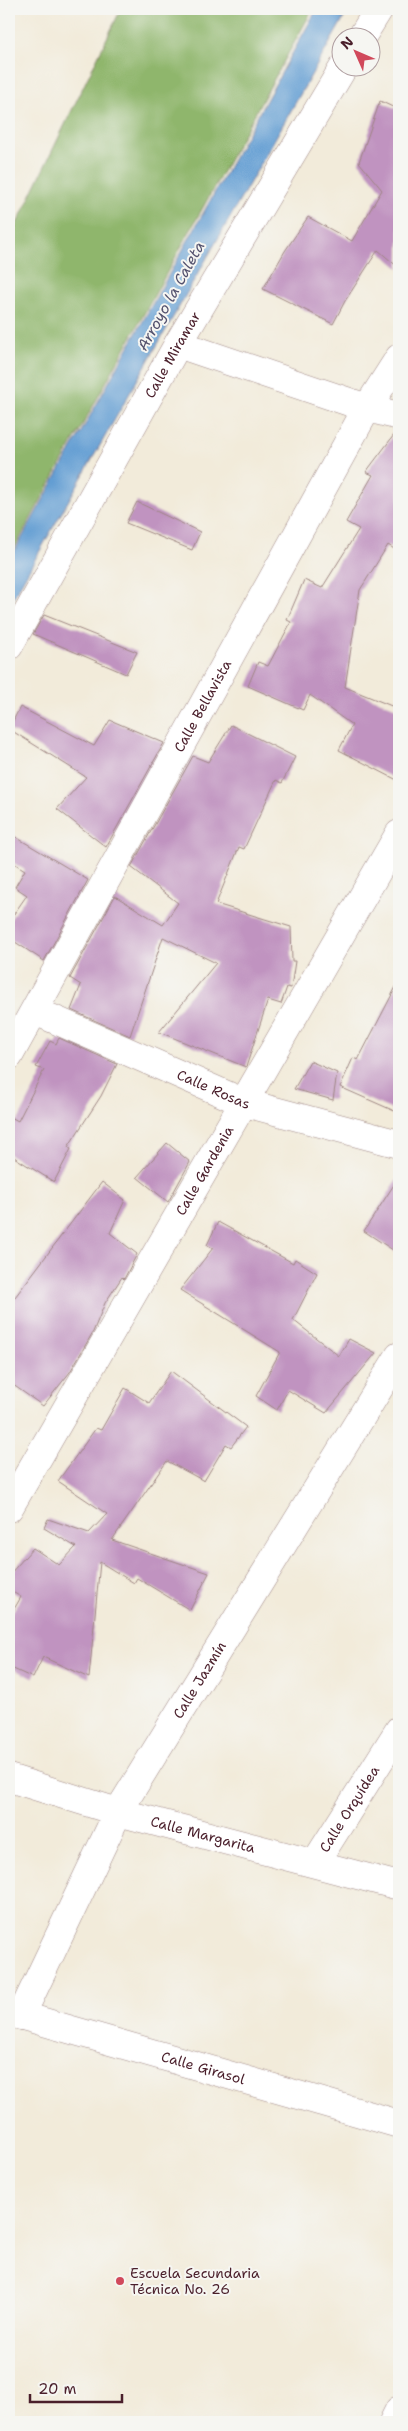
<svg xmlns="http://www.w3.org/2000/svg" width="408" height="2431" font-family="'Shantell Sans',sans-serif">
  <style>
    .forest { fill: #8fb66c; stroke: #6c6a4c }
    .water { fill: #639ed3; stroke: #565e7f }
    .building { fill: #c093c0 }
    .lines { fill: none; stroke-linecap: round; stroke-linejoin: round }
    .minor-casing { stroke: #9e8582; stroke-width: 29 }
    .tertiary-casing { stroke: #9e8582; stroke-width: 29 }
    .minor { stroke: #fff; stroke-width: 28 }
    .tertiary { stroke: #fff; stroke-width: 28 }
    .poi-dot { fill: #d1495b; stroke: #f6f6f2; stroke-width: 2 }
    .labels { text-anchor: middle; stroke-width: 4; stroke-linejoin: round; paint-order: stroke }
    .street-label { font-size: 14px; fill: #4a1f2b; stroke: #f6f6f2 }
    .poi-label { font-size: 14px; fill: #4a1f2b; stroke: #f6f6f2; text-anchor: start }
    .water-label { font-size: 15px; font-style: italic; fill: #54526e; stroke: #f6f6f2 }
  </style>
  <rect width="100%" height="100%" fill="#f6f6f2"/>
  <filter id="ink" filterUnits="userSpaceOnUse"><feTurbulence type="fractalNoise" baseFrequency=".02" numOctaves="2"/><feDisplacementMap in="SourceGraphic" scale="10" xChannelSelector="R" yChannelSelector="G"/><feConvolveMatrix kernelMatrix="1 2 1 2 8 2 1 2 1" color-interpolation-filters="sRGB"/></filter>
  <filter id="wash" filterUnits="userSpaceOnUse"><feTurbulence type="fractalNoise" baseFrequency=".0096" numOctaves="4" result="noise"/><feDisplacementMap in="SourceGraphic" scale="20" xChannelSelector="R" yChannelSelector="G"/><feGaussianBlur stdDeviation="1.12" result="paint"/><feColorMatrix in="noise" values="0 0 0 0 0 0 0 0 0 0 0 0 0 0 0 0 0 1.4 0 .05"/><feComposite in="paint" operator="in"/></filter>
  <g filter="url(#wash)">
    <rect width="100%" height="100%" fill="#f2ebda"/>
    <!-- forest -->
    <path class="forest" d="M121,9h192l-304,549v-318z"/>
    <!-- water -->
    <path class="water" d="M317,9h32l-340,596v-44z"/>
    <g id="blocks">
      <!-- building -->
      <g class="building">
        <path d="M380,101l19,9v158l-21,-18 -33,51 -12,23 -70,-35 22,-38 23,-34 44,24 30,-51 -23,-28z"/>
        <path d="M397,431h2v121l-11,-7 -28,45 -15,97 54,22v72l-60,-31 13,-25 -42,-30 -7,15 -55,-24 10,-24 10,4 23,-44 -4,-2 17,-40 18,8 37,-59 -13,-7 27,-47 -7,-3z"/>
        <path d="M137,502l63,30 -8,18 -66,-27z"/>
        <path d="M44,615l93,37 -11,22 -93,-40z"/>
        <path d="M20,707l74,39 16,-26 54,23 -58,104 -49,-38 29,-32 -77,-48z"/>
        <path d="M231,725l64,32 -13,26 -6,-3 -32,69 -5,-2 -23,57 75,23 1,34h3l-4,27 -4,-1 -6,17 -13,-4 -22,67 -87,-35 57,-69 -53,-26 -33,99 -59,-26 10,-25 -11,-7 45,-82 48,29 15,-22 -47,-36 62,-111 15,6z"/>
        <path d="M9,833l79,47 -44,81 -35,-23v-17l18,-26 -12,-8 10,-17 -16,-10z"/>
        <path d="M399,981v132l-59,-26 13,-29 5,2z"/>
        <path d="M59,1038l58,26 -16,32 -33,51 3,2 -17,33 -45,-28v-38l9,5 26,-51 -8,-3 14,-26 6,3z"/>
        <path d="M310,1061l27,12 -4,27 -39,-11z"/>
        <path d="M167,1143l23,19 -22,40 -31,-25z"/>
        <path d="M399,1177v77l-35,-23z"/>
        <path d="M102,1182l23,18 -15,33 27,21 -13,25 -2,-2 -17,26 -12,29 -23,40 -27,34 -34,-24v-77z"/>
        <path d="M218,1222l75,41 2,-4 22,14 -24,47 46,36 10,-17 27,14 -50,60 -38,-23 -11,20 -21,-14 24,-44 -100,-62 33,-42 -6,-3z"/>
        <path d="M171,1371l75,56 -15,20 -5,-3 -22,37 -37,-20 -55,79 97,33 -19,37 -53,-32 -3,5 -34,-21 -11,116 -46,-21 -10,21 -24,-11v-49l12,-21 -12,-7v-15l24,-27 26,17 17,-18 -32,-19 4,-9 41,14 18,-19 -49,-33 38,-53 5,2 24,-42 24,15z"/>
      </g>
    </g>
  </g>
  <g filter="url(#ink)">
    <use href="#blocks" fill-opacity="0" stroke="#9e8582" stroke-width="1"/>
    <g class="lines">
      <!-- minor casing -->
      <g class="minor-casing">
        <g id="minor">
          <path d="M361,38l18,-29"/>
          <path d="M178,344l189,64"/>
          <path id="s1" d="M9,646l169,-302 165,-276"/>
          <path id="s2" d="M35,1011l210,92 154,41"/>
          <path id="s3" d="M9,1056l358,-648 32,-50"/>
          <path id="s4" d="M9,1508l390,-674"/>
          <path id="s5" d="M9,1778l109,34 281,74"/>
          <path id="s6" d="M315,1863l84,-133"/>
          <path id="s7" d="M9,2012l390,112"/>
          <path id="s8" d="M21,2016l97,-204 281,-456"/>
          <path d="M393,2422l6,-12"/>
        </g>
      </g>
      <!-- tertiary casing -->
      <g class="tertiary-casing">
        <path id="tertiary" d="M367,408l32,8"/>
      </g>
      <!-- minor -->
      <use href="#minor" class="minor"/>
      <!-- tertiary -->
      <use href="#tertiary" class="tertiary"/>
    </g>
  </g>
  <!-- markers -->
  <circle class="poi-dot" cx="120" cy="2281" r="5"/>
  <g class="labels">
    <!-- street labels -->
    <g class="street-label">
      <text dy="5" stroke="none"><textPath href="#s1" startOffset="334">Calle Miramar</textPath></text>
      <text dy="5" stroke="none"><textPath href="#s3" startOffset="400">Calle Bellavista</textPath></text>
      <text dy="5" stroke="none"><textPath href="#s2" startOffset="195">Calle Rosas</textPath></text>
      <text dy="5" stroke="none"><textPath href="#s4" startOffset="390">Calle Gardenia</textPath></text>
      <text dy="5" stroke="none"><textPath href="#s8" startOffset="381">Calle Jazmín</textPath></text>
      <text dy="5" stroke="none"><textPath href="#s6" startOffset="64">Calle Orquídea</textPath></text>
      <text dy="5" stroke="none"><textPath href="#s5" startOffset="202">Calle Margarita</textPath></text>
      <text dy="5" stroke="none"><textPath href="#s7" startOffset="202">Calle Girasol</textPath></text>
    </g>
    <!-- poi labels -->
    <g class="poi-label">
      <text x="130" y="2278">Escuela Secundaria<tspan x="130" dy="16">Técnica No. 26</tspan></text>
    </g>
    <!-- water labels -->
    <g class="water-label">
      <text transform="translate(171 296) rotate(-61)" y="5">Arroyo la Caleta</text>
    </g>
  </g>
  <!-- margin -->
  <rect width="408" height="2431" fill="none" stroke="#f6f6f2" stroke-width="30"/>
  <!-- north arrow -->
  <g transform="translate(356 52) rotate(315)"><circle r="24" fill="#f6f6f2" stroke="#b1a0a2"/>
  <path d="M0-4L9 19L0 12L-9 19Z" fill="#d1495b"/>
  <text y="-8" font-size="14" font-weight="bold" text-anchor="middle" fill="#4a1f2b">N</text>
  </g>
  <!-- scale -->
  <path d="M30 2394v8h92v-8" fill="none" stroke="#4a1f2b" stroke-width="2.5"/>
  <text x="38" y="2394" font-size="15" fill="#4a1f2b" stroke="#f6f6f2" stroke-width="4" paint-order="stroke">20 m</text>
</svg>
